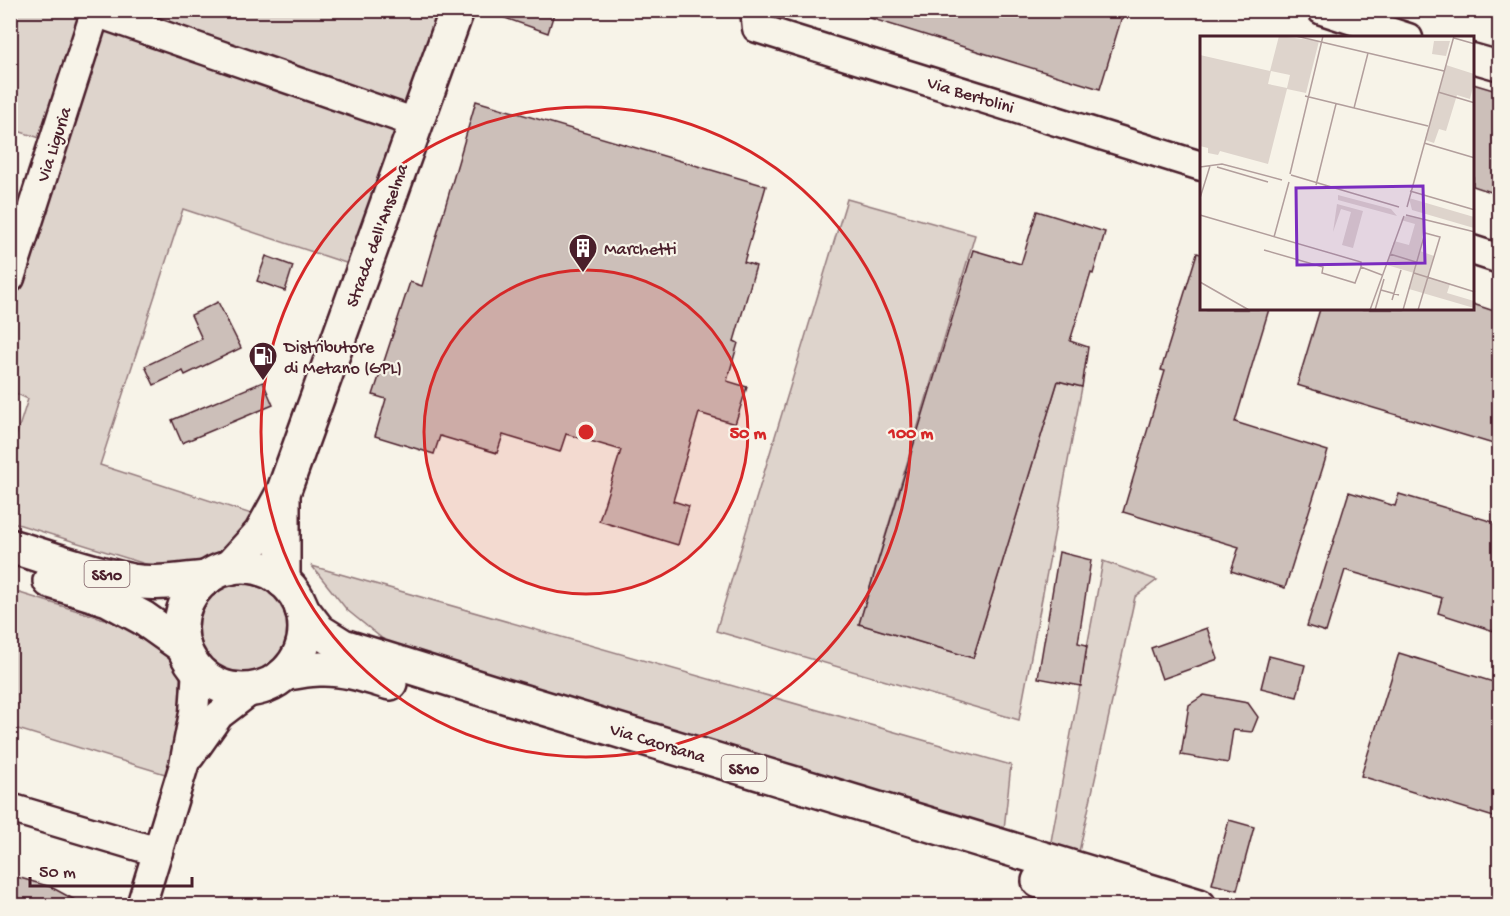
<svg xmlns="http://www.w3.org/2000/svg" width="1510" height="916" font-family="'Gochi Hand',sans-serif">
	<rect width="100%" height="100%" fill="#f7f3e8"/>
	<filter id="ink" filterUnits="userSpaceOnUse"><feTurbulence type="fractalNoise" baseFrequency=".0167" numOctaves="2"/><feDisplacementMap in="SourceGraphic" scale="12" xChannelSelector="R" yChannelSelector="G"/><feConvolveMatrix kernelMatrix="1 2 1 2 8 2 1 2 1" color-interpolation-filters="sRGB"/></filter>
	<g filter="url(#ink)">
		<!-- green -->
		<g fill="#ded4cc" stroke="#947a7c" stroke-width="1.5">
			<path d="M 11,11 L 442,11 L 352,265 L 183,209 L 100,465 L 264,518 L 210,564 L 155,567 L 11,522 L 11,452 L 28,399 L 11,391 L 11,278 L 53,142 L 11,129 Z"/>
			<path d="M 847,199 L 975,235 L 859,624 L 973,658 L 1058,381 L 1082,387 L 1019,720 L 716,631 Z"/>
			<path d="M 1103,561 L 1157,580 L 1135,597 L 1077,861 L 1049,852 Z"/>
			<path d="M 312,566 L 1011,765 L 1004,829 L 389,644 L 347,610 Z"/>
			<circle cx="243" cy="629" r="54"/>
			<path d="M 10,590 L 143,631 L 168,650 L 180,678 L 179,723 L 175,777 L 11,727 Z"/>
		</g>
		<!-- building -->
		<g fill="#ccbfb9" stroke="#4a1f2b" stroke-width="1.5">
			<path d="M 491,10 L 555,10 L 548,33 L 491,13 Z"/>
			<path d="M 860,10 L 1124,10 L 1100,89 L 860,15 Z"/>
			<path d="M 1473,84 L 1500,92 L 1500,195 L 1473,186 Z"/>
			<path d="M 476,101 L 766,186 L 744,262 L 756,266 L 734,341 L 738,343 L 727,381 L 747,387 L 735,424 L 699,413 L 673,501 L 689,506 L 678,545 L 599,521 L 621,450 L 566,434 L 560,452 L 503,435 L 497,453 L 440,436 L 434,454 L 375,436 L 386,399 L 373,395 L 410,282 L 422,286 Z"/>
			<path d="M 1037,211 L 1105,232 L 1093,274 L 1091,273 L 1070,341 L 1088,347 L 1082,387 L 1058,381 L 973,658 L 859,624 L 973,250 L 1021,264 Z"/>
			<path d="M 1197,253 L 1201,254 L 1201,309 L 1269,309 L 1235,422 L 1328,451 L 1285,588 L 1231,571 L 1239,547 L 1123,512 L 1165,371 L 1161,370 Z"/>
			<path d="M 266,256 L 293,266 L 285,291 L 257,281 Z"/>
			<path d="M 218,302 L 241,348 L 185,375 L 183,371 L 154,385 L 145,366 L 202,339 L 191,315 Z"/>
			<path d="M 1473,304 L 1500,313 L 1500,446 L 1297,385 L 1320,309 L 1473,309 Z"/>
			<path d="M 263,382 L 273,405 L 182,443 L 172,420 Z"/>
			<path d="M 1349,492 L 1395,506 L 1399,494 L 1500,524 L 1500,633 L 1438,613 L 1442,598 L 1345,570 L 1326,632 L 1307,626 Z"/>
			<path d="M 1059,552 L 1091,560 L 1078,643 L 1087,645 L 1081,686 L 1038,678 Z"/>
			<path d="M 1207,628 L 1218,659 L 1162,679 L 1151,648 Z"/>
			<path d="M 1399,653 L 1500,684 L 1500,819 L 1361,776 Z"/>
			<path d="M 1269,656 L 1305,665 L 1297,697 L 1261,688 Z"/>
			<path d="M 1204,695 L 1248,703 L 1258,717 L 1252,732 L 1233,730 L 1228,763 L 1181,755 L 1189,705 Z"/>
			<path d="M 1229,820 L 1254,827 L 1237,890 L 1212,884 Z"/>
			<path d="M 10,875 L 51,887 L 86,906 L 10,906 Z"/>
		</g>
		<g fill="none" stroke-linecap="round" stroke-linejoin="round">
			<!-- minor casing -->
			<g stroke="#4a1f2b" stroke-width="33">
				<g id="minor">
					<path d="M 755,10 L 757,28 L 1201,166"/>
					<path d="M 1322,10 L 1408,38"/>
					<path d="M 95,12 L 416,123"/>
					<path d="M 1472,58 L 1500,66"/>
					<path d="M 1472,250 L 1500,259"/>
					<path d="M 10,278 L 96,10"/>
					<path d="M 190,756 L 219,715 L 253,689"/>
					<path d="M 10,808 L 158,852"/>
					<path d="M 141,906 L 184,765 L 194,713 L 197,669"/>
				</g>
			</g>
			<!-- major casing -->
			<g stroke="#4a1f2b" stroke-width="38">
				<g id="major">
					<path d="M 283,498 L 283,581"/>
					<path d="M 10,546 C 50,558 91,573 132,581 C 156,585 183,580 207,578"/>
					<circle cx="243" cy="628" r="62"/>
					<path d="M 229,568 L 261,533 L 283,493 L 457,10"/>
					<path d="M 50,581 L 108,599 L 143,618 L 184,647"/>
					<path d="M 302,609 L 319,631 L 343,646 L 511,698 L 1199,906"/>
					<path d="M 286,673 C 297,672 309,669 320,669 C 344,668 367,676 390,683"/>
					<path d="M 1039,881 L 1121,906"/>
				</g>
			</g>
			<!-- minor -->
			<use href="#minor" stroke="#f7f3e8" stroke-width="28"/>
			<!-- major -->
			<use href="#major" stroke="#f7f3e8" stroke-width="33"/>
		</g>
	</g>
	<!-- distance rings -->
	<circle cx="586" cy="432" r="162" fill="#d62828" fill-opacity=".12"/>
	<g fill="none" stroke="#d62828" stroke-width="3">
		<circle cx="586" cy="432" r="162"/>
		<circle cx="586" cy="432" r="325"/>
	</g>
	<!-- icons -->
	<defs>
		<g id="building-pin" transform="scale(1.5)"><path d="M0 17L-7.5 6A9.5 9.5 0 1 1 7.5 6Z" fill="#4a1f2b" stroke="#f7f3e8"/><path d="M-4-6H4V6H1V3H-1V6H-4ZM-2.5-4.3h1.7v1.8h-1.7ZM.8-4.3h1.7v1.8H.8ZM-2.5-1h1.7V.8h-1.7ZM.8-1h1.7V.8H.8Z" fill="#fff"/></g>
		<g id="fuel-pin" transform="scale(1.5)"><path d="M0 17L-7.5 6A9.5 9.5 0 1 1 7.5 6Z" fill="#4a1f2b" stroke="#f7f3e8"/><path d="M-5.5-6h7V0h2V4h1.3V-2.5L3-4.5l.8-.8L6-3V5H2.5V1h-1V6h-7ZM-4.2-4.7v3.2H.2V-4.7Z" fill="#fff"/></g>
	</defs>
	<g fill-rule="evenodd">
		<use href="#building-pin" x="583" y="248"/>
		<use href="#fuel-pin" x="263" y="356"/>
	</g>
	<g text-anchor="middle" stroke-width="4.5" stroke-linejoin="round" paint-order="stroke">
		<!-- shield labels -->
		<g fill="#f7f3e8" stroke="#7e5f64" stroke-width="1.5">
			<rect x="84.5" y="561" width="45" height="26" rx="4.5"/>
			<rect x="721.5" y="755" width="45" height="26" rx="4.5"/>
		</g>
		<g font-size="16" font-weight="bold" fill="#4a1f2b">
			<text x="107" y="580">SS10</text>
			<text x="744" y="774">SS10</text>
		</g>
		<!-- street labels -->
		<g font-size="18" fill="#4a1f2b" stroke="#f7f3e8">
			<text transform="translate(971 94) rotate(17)" y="6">Via Bertolini</text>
			<text transform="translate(53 144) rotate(-72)" y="6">Via Liguria</text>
			<text transform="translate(376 235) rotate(-70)" y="6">Strada dell'Anselma</text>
			<text transform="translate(658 742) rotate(17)" y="6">Via Caorsana</text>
		</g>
		<!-- poi labels -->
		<g font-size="18" fill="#4a1f2b" stroke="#f7f3e8" text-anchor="start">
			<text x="604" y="254">Marchetti</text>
			<text x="284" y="352">Distributore<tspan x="284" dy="21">di Metano (GPL)</tspan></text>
		</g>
	</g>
	<!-- overview -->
	<g transform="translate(1200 36)">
		<rect width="274" height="274" fill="#f7f3e8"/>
		<path d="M 79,0 L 119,5 L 106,57 L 87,53 L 68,128 L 20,115 L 18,119 L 8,117 L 8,112 L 0,110 L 0,19 L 70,35 ZM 71,35 L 90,39 L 87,52 L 68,48 ZM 234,5 L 250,5 L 246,20 L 232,18 ZM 246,29 L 274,38 L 274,47 L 270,63 L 257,59 L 246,95 L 239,93 L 234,107 L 225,104 ZM 138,159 L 191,173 L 197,180 L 138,164 ZM 209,162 L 274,181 L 274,192 L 212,174 ZM 137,168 L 163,175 L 153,212 L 142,209 L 151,176 L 141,173 L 133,196 ZM 206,180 L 225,184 L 220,215 L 234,220 L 228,241 L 250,248 L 247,257 L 274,265 L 274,272 L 209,253 L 214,237 L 187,229 L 194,205 L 209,209 L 215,188 L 201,184 Z" fill="#ded4cc" fill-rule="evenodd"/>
		<path fill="none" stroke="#b29e9c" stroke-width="1.5" d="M 96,0 L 244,35M 254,2 L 275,8M 238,56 L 275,67M 105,60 L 228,90M 154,72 L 168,17M 224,107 L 275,122M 0,131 L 22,128 L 82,144M 17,131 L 68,146M 90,138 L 123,0M 91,139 L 199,171M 116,149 L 136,68M 210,155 L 275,174M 0,162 L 10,130M 207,171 L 254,0M 0,179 L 161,226 L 161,231M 206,179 L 275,196M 74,201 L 89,146M 64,214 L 123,231 L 122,237 L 155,247 L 161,231 L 182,239M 190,218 L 216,226M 214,237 L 275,256M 0,246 L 49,274M 181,254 L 199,259M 192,264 L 201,234M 170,274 L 204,180M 175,274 L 184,243M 203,274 L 225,197 L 240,201 L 218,274"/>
		<path fill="#7b2cbf" fill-opacity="0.15" stroke="#7b2cbf" stroke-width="3" d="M 223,150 L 225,227 L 97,229 L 96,152 Z"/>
		<rect width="274" height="274" fill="none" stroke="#4a1f2b" stroke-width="3"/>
	</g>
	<circle cx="586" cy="432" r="9" fill="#d62828" stroke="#f7f3e8" stroke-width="3"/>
	<g font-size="18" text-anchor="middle" font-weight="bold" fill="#d62828" stroke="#f7f3e8" stroke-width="4.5" stroke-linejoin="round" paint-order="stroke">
		<text x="748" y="438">50 m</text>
		<text x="911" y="438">100 m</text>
	</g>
	<!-- margin -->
	<rect width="1510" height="916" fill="none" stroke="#f7f3e8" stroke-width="36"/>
	<rect x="18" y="18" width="1474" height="880" fill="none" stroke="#4a1f2b" stroke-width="2" filter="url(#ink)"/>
	<!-- scale -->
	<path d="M30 877v9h162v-9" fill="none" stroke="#4a1f2b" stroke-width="3"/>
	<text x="39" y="877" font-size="18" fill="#4a1f2b" stroke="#f7f3e8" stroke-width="4.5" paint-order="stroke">50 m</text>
</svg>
